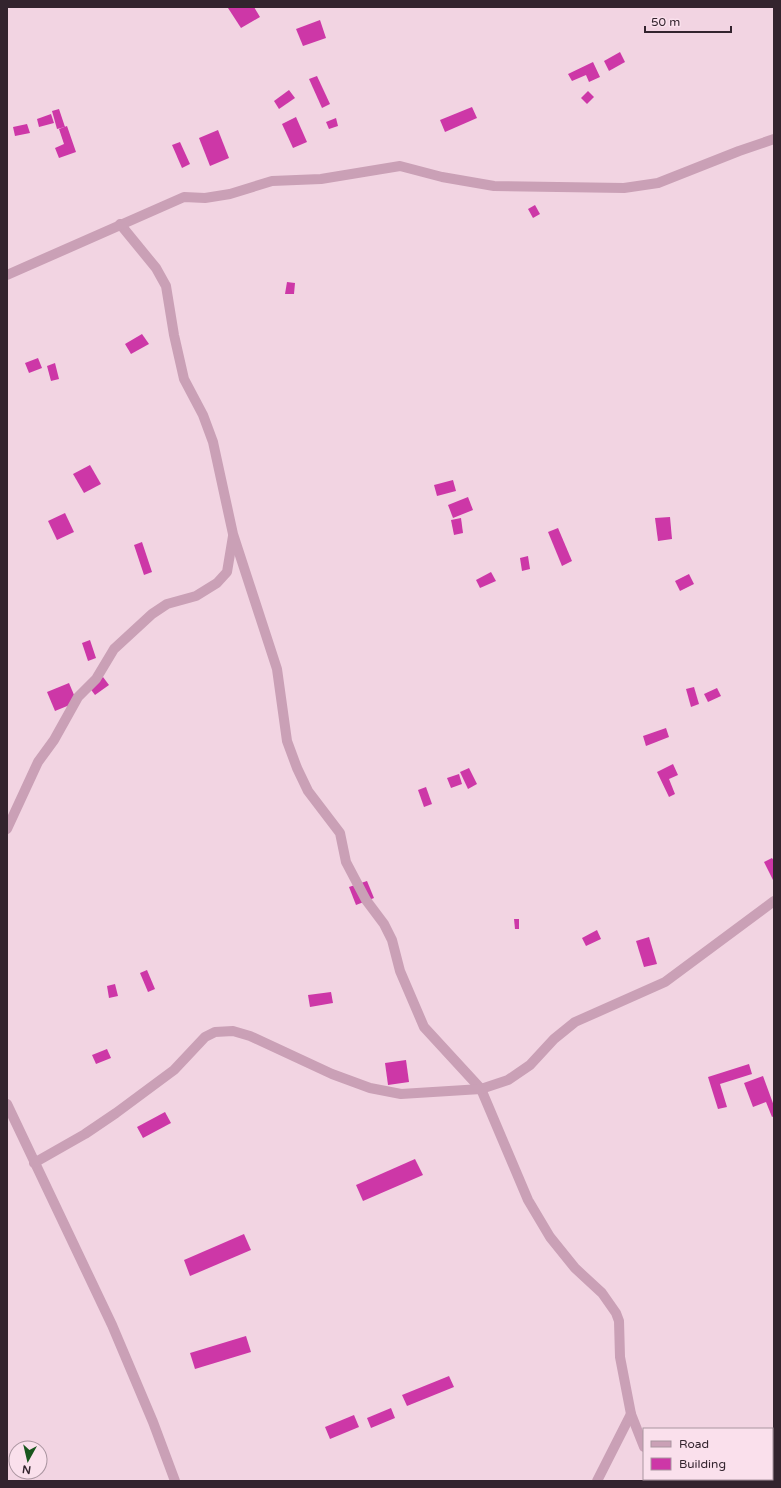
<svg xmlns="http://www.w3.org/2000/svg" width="781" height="1488" font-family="'Varela Round',sans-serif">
	<rect width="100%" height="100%" fill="#f2d4e2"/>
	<!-- building -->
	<g fill="#cd37a7">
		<path d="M 230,7 L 254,7 L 260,17 L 241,28 L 228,8 Z"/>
		<path d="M 320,20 L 326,38 L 303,46 L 296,29 Z"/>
		<path d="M 620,52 L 625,62 L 609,71 L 604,61 Z"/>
		<path d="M 593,62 L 600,77 L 589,82 L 586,75 L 572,81 L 568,74 Z"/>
		<path d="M 317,76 L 330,104 L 322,108 L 309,79 Z"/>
		<path d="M 289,90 L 295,98 L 279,109 L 274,101 Z"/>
		<path d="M 588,91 L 594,97 L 587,104 L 581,98 Z"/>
		<path d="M 472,107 L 477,118 L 445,132 L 440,120 Z"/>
		<path d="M 59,109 L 65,127 L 57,129 L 52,111 Z"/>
		<path d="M 51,114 L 54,123 L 39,127 L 37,119 Z"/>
		<path d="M 296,117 L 307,142 L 293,148 L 282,124 Z"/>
		<path d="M 336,118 L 338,126 L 329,129 L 326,122 Z"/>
		<path d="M 27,124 L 30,133 L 15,136 L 13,127 Z"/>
		<path d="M 67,126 L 76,152 L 59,158 L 55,148 L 64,144 L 59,129 Z"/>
		<path d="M 218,130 L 229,158 L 210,166 L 199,138 Z"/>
		<path d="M 180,142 L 190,164 L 182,168 L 172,145 Z"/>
		<path d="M 535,205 L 540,214 L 533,218 L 528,209 Z"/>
		<path d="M 287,282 L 295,283 L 294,294 L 285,294 Z"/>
		<path d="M 142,334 L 149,344 L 131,354 L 125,344 Z"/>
		<path d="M 38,358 L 42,368 L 29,373 L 25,363 Z"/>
		<path d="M 55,363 L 59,379 L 51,381 L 47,366 Z"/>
		<path d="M 90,465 L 101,484 L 84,493 L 73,474 Z"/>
		<path d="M 453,480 L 456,491 L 437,496 L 434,485 Z"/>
		<path d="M 468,497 L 473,510 L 453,518 L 448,505 Z"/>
		<path d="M 65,513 L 74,532 L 57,540 L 48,521 Z"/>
		<path d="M 670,517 L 672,539 L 658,541 L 655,518 Z"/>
		<path d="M 461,518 L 463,533 L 454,535 L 451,520 Z"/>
		<path d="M 558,528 L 572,561 L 562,566 L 548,532 Z"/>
		<path d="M 142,542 L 152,572 L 144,575 L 134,545 Z"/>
		<path d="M 528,556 L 530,569 L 522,571 L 520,558 Z"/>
		<path d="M 491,572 L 496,581 L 480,588 L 476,580 Z"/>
		<path d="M 689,574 L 694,584 L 680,591 L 675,581 Z"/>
		<path d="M 90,640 L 96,658 L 88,661 L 82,643 Z"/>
		<path d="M 103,677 L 109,685 L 95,695 L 89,687 Z"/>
		<path d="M 69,683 L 77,702 L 55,711 L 47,692 Z"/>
		<path d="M 694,687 L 699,704 L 691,707 L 686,689 Z"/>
		<path d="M 717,688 L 721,696 L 708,702 L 704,694 Z"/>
		<path d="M 666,728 L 669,737 L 646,746 L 643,736 Z"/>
		<path d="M 673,764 L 678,775 L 669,779 L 675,794 L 669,797 L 657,772 Z"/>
		<path d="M 469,768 L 477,784 L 468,789 L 460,772 Z"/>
		<path d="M 459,774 L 462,784 L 451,788 L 447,778 Z"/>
		<path d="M 426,787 L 432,804 L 424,807 L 418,790 Z"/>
		<path d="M 772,858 L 774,861 L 774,882 L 764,862 Z"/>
		<path d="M 367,881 L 374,898 L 356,905 L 349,887 Z"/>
		<path d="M 514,919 L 519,919 L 519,929 L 515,929 Z"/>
		<path d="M 597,930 L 601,939 L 586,946 L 582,938 Z"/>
		<path d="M 649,937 L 657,964 L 644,967 L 636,941 Z"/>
		<path d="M 147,970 L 155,989 L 148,992 L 140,973 Z"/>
		<path d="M 115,984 L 118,996 L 109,998 L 107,986 Z"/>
		<path d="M 331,992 L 333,1003 L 310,1007 L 308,995 Z"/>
		<path d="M 107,1049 L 111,1058 L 96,1064 L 92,1055 Z"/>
		<path d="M 406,1060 L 409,1082 L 388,1085 L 385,1063 Z"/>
		<path d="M 749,1064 L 752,1074 L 720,1084 L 727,1107 L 718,1109 L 708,1077 Z"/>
		<path d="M 763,1076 L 774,1106 L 774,1116 L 772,1117 L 766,1102 L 753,1107 L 744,1083 Z"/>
		<path d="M 165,1112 L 171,1123 L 143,1138 L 137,1127 Z"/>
		<path d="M 415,1159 L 423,1175 L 363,1201 L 356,1185 Z"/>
		<path d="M 244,1234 L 251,1250 L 190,1276 L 184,1260 Z"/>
		<path d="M 246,1336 L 251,1352 L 195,1369 L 190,1353 Z"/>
		<path d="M 449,1376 L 454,1387 L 407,1406 L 402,1395 Z"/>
		<path d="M 391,1408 L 395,1418 L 371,1428 L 367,1418 Z"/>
		<path d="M 354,1415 L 359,1427 L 330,1439 L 325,1427 Z"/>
	</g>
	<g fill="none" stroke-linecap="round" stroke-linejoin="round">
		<!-- street -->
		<g stroke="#caa0b6" stroke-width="10">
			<path d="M 120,224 L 156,268 L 166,286 L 174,335 L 184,379 L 203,415 L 213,442 L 233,534 L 277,669 L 287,741 L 297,768 L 308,791 L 340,833 L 346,862 L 366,900 L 384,924 L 392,940 L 400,971 L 424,1027 L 481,1089 L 528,1200 L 550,1237 L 575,1268 L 602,1293 L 616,1313 L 619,1321 L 620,1357 L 631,1414 L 644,1447"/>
			<path d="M 7,275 L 184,197 L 205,198 L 230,194 L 272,181 L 321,179 L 400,166 L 442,177 L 494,186 L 624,188 L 658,183 L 739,151 L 774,139"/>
			<path d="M 7,829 L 38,762 L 54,740 L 78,697 L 96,679 L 114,649 L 152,614 L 167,604 L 196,596 L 217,583 L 227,572 L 233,536"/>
			<path d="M 7,1104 L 112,1325 L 153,1422 L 175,1481"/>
			<path d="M 34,1163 L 85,1134 L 116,1113 L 174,1070 L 205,1037 L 215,1032 L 233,1031 L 250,1036 L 332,1074 L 370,1088 L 401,1094 L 481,1089 L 508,1080 L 530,1065 L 554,1039 L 575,1022 L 665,982 L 774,901"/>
			<path d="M 661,1479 L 662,1481"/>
			<path d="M 597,1481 L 631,1414"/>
		</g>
	</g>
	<!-- border -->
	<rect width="781" height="1488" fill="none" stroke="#33242e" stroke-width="16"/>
	<!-- legend -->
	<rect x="643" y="1428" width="130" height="52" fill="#fae0ec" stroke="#aa95a0"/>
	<rect x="651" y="1441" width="20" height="6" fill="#caa0b6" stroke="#aa95a0"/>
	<text x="679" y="1448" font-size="12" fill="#33242e">Road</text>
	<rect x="651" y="1458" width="20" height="12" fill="#cd37a7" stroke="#aa95a0"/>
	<text x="679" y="1468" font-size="12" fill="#33242e">Building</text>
	<!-- north arrow -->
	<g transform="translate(28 1460) rotate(188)"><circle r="19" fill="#fae0ec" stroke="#aa95a0"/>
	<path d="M0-3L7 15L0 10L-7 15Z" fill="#18561d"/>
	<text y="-6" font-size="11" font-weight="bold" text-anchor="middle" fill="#33242e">N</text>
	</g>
	<!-- scale -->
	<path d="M645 26v6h86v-6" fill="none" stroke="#33242e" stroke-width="2"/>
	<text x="651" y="26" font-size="12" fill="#33242e" stroke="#fae0ec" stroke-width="3" paint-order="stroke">50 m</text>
</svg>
